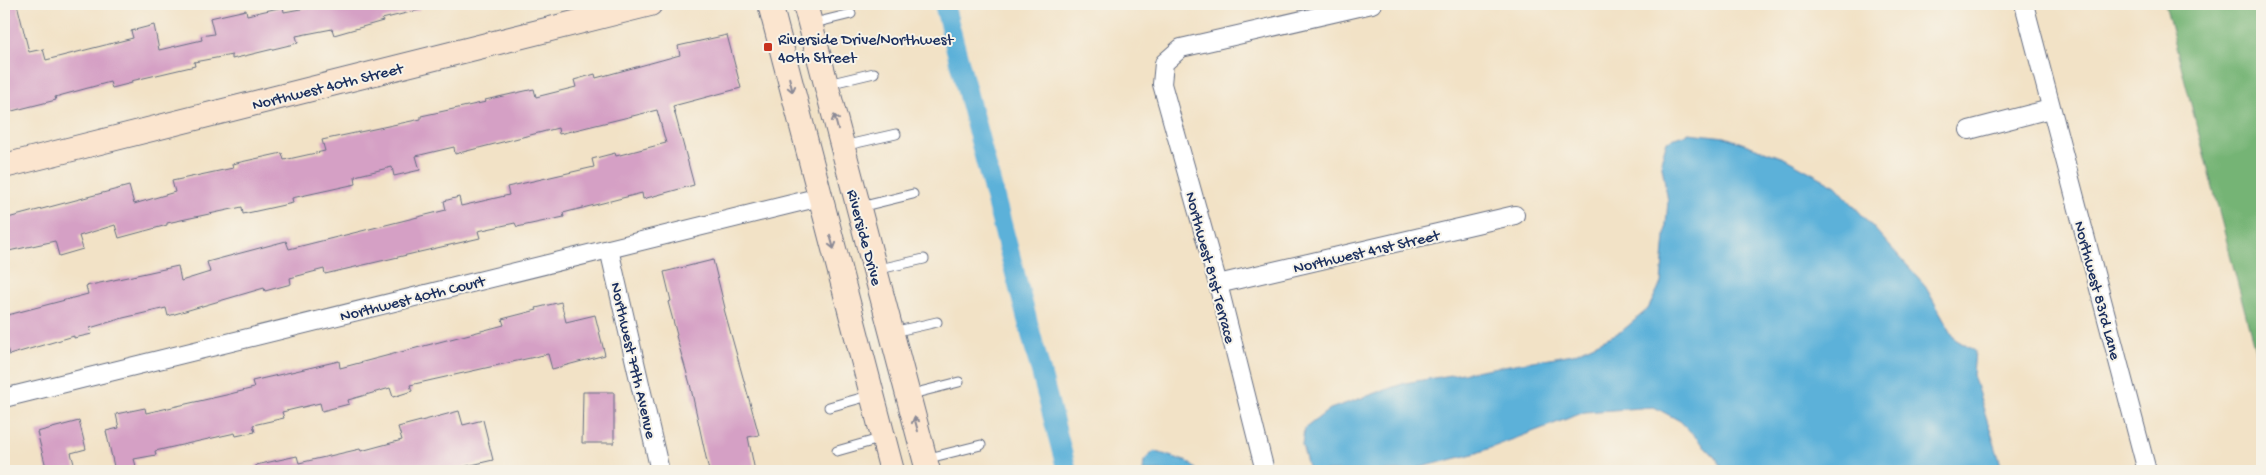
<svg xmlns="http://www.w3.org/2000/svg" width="2266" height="475" font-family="'Gochi Hand',sans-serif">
	<rect width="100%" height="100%" fill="#f7f3e8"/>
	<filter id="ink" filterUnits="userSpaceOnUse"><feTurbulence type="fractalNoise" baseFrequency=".02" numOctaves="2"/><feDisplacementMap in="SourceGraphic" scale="10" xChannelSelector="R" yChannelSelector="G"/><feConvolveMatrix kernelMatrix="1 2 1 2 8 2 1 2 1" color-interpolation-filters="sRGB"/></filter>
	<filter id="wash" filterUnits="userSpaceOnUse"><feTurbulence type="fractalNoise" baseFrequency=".0096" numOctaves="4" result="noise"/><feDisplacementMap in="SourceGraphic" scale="20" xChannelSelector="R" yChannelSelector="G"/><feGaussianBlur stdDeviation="1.12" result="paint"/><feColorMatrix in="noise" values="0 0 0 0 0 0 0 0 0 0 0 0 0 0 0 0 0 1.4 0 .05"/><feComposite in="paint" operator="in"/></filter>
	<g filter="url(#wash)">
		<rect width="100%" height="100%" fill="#f2e2c6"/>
		<!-- forest -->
		<path fill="#74b475" stroke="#48726a" d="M 2165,4 L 2262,4 L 2262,377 Z"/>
		<!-- water -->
		<g fill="#5cb1d9" stroke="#3c709c">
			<path d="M 1689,133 L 1725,137 L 1784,158 L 1836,186 L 1924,284 L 1955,339 L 1975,351 L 1973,375 L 2003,471 L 1725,471 L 1716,458 L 1680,421 L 1654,407 L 1585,412 L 1477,453 L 1406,471 L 1309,471 L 1302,445 L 1304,429 L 1330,409 L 1405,383 L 1573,354 L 1622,331 L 1648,309 L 1661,283 L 1668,201 L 1661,161 L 1667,141 Z"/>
			<path d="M 1154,451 L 1188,462 L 1198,471 L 1143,471 L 1144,461 Z"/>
		</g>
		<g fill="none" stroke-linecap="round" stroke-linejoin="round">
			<!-- canal -->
			<path stroke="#5cb1d9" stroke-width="20" d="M 944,4 L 1067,471"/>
		</g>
		<g id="blocks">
			<!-- building -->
			<g fill="#d5a0c5">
				<path d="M 4,4 L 17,4 L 29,52 L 43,49 L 46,60 L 133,38 L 131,31 L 154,25 L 159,50 L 202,40 L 201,36 L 214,34 L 210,18 L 246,10 L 247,15 L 283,7 L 284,12 L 328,4 L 419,4 L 419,10 L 382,19 L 383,21 L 334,35 L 332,29 L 296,36 L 298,43 L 232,59 L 232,55 L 194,62 L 195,66 L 131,81 L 132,83 L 112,88 L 110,82 L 55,97 L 56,100 L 4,113 Z"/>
				<path d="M 727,35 L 741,88 L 673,106 L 694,185 L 643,199 L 642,193 L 563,213 L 564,217 L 517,227 L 515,223 L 478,231 L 480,238 L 325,274 L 324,269 L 290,278 L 291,284 L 265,291 L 264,288 L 168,316 L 166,308 L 123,318 L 90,328 L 92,334 L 74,338 L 74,336 L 9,355 L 4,335 L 4,316 L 88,294 L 86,286 L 178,266 L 181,281 L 210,272 L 207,262 L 286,241 L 289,249 L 446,210 L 444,201 L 459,197 L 461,206 L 509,195 L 507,187 L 594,167 L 592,159 L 615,153 L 616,156 L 666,143 L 657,110 L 559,134 L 558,128 L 455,154 L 454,147 L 416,156 L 420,170 L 394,176 L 392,167 L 355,176 L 356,184 L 292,198 L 293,203 L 243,214 L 242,207 L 167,223 L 167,225 L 119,238 L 115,225 L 79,236 L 83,249 L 59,256 L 55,241 L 4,252 L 4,219 L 129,186 L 134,204 L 175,192 L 172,181 L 233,168 L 232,164 L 282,153 L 284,160 L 325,151 L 322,140 L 421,119 L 421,116 L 486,102 L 485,100 L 534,89 L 536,97 L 576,87 L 574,80 L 595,74 L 596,78 L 680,55 L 678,46 Z"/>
				<path d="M 713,260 L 725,308 L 724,309 L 759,435 L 748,437 L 755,471 L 709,471 L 690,384 L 676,336 L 677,335 L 668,302 L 671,301 L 664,272 Z"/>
				<path d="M 561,302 L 566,322 L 595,315 L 605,355 L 552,369 L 548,354 L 410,385 L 412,391 L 393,397 L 390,388 L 348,400 L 349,404 L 322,411 L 320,403 L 282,412 L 284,418 L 253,425 L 255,432 L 236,436 L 235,433 L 155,451 L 156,455 L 134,459 L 136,466 L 115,471 L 106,431 L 119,428 L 116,414 L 145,408 L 146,413 L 226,395 L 254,388 L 252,381 L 339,361 L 340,368 L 504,325 L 502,319 L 537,310 L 536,308 Z"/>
				<path d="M 583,392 L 614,392 L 614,443 L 582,443 Z"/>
				<path d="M 459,411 L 463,425 L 483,420 L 493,460 L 446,471 L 257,471 L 256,465 L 297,456 L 299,463 L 360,449 L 361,451 L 402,440 L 398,427 Z"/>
				<path d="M 79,421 L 86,449 L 71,453 L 76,471 L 47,471 L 37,432 Z"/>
			</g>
		</g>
	</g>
	<g filter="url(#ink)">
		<use href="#blocks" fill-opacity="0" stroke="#666e82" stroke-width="1"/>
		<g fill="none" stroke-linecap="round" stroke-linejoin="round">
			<!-- lane casing -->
			<g stroke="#666e82" stroke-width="11">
				<g id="lane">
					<path d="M 810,24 L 851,14"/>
					<path d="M 828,84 L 874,73"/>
					<path d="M 843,146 L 896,134"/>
					<path d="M 860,207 L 913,194"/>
					<path d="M 875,270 L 924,259"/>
					<path d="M 893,332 L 937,322"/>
					<path d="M 908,395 L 959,382"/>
					<path d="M 829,407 L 872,395"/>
					<path d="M 837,451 L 883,438"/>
					<path d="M 925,459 L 981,445"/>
				</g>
			</g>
			<!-- street casing -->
			<g stroke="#666e82" stroke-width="20">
				<g id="street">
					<path d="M 2024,4 L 2147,471"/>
					<path d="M 1969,130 L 2050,109"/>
					<path d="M 609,249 L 660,471"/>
					<path d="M 1218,284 L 1515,215"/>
					<path d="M 4,398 L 820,197"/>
					<path d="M 1265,471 L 1218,284 L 1162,84 L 1164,63 L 1181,48 L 1372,4"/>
				</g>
			</g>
			<!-- secondary casing -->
			<g stroke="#666e82" stroke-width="26">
				<g id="secondary">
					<path d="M 770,4 L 892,471"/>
					<path d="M 805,4 L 928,471"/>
					<path d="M 4,166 L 650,4"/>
				</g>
			</g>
			<!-- lane -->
			<use href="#lane" stroke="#fff" stroke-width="9"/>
			<!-- street -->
			<use href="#street" stroke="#fff" stroke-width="18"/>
			<!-- secondary -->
			<use href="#secondary" stroke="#fbe5cf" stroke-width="24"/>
		</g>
		<!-- one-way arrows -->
		<defs><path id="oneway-shaft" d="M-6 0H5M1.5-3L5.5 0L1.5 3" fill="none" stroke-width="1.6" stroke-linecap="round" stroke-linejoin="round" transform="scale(1.25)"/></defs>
		<g stroke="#8b8a96">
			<use href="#oneway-shaft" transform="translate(791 85) rotate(76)"/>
			<use href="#oneway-shaft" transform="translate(836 122) rotate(-105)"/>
			<use href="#oneway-shaft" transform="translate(832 242) rotate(75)"/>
			<use href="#oneway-shaft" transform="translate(916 424) rotate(-105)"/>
		</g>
	</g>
	<!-- markers -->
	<rect fill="#c8321e" stroke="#f7f3e8" stroke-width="2" x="763" y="42" width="10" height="10" rx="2.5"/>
	<g text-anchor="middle" stroke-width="4" stroke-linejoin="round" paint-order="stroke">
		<!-- poi labels -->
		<g font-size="16" fill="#1b2f5e" stroke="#f7f3e8" text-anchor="start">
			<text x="778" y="44">Riverside Drive/Northwest<tspan x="778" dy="18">40th Street</tspan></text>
		</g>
		<!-- street labels -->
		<g font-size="16" fill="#1b2f5e" stroke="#f7f3e8">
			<text transform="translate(327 85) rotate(-14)" y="6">Northwest 40th Street</text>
			<text transform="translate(866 237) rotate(75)" y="6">Riverside Drive</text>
			<text transform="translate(1366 250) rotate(-13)" y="6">Northwest 41st Street</text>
			<text transform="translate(1212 267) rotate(75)" y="6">Northwest 81st Terrace</text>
			<text transform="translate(2099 290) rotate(75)" y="6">Northwest 83rd Lane</text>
			<text transform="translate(412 297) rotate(-14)" y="6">Northwest 40th Court</text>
			<text transform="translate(635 360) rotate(77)" y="6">Northwest 79th Avenue</text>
		</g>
	</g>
	<!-- margin -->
	<rect width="2266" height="475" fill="none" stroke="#f7f3e8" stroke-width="20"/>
</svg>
